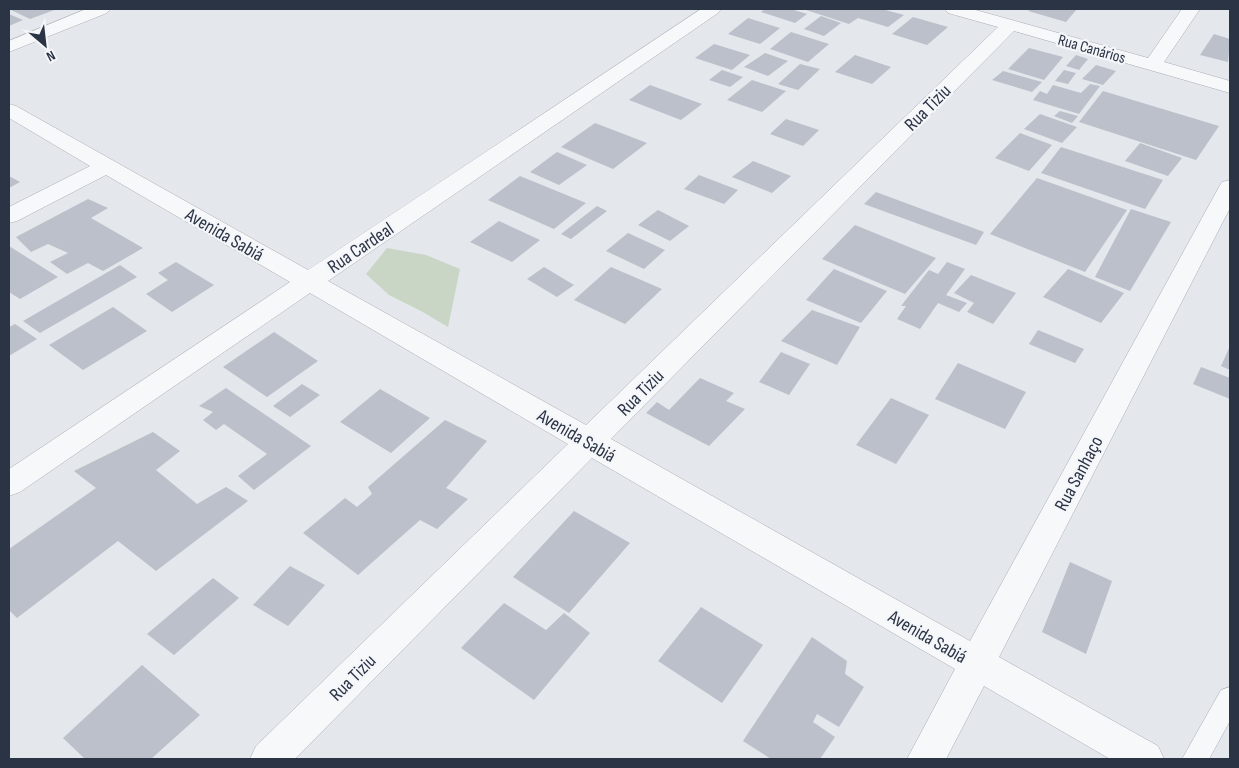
<svg xmlns="http://www.w3.org/2000/svg" width="1239" height="768" font-family="'Sofia Sans Condensed',sans-serif">
	<rect width="100%" height="100%" fill="#e4e7ec"/>
	<!-- green -->
	<path fill="#c9d6c5" d="M 387,248 L 426,255 L 460,269 L 448,327 L 421,311 L 389,295 L 366,274 Z"/>
	<!-- building -->
	<g fill="#bbc0ca">
		<path d="M 9,9 L 57,9 L 30,19 Z"/>
		<path d="M 765,9 L 791,9 L 807,14 L 795,23 L 761,12 Z"/>
		<path d="M 803,9 L 882,9 L 904,15 L 888,27 L 858,18 L 849,24 Z"/>
		<path d="M 1031,9 L 1077,9 L 1066,22 L 1028,11 Z"/>
		<path d="M 9,14 L 23,20 L 9,26 Z"/>
		<path d="M 821,16 L 841,23 L 824,36 L 804,29 Z"/>
		<path d="M 913,17 L 948,27 L 927,45 L 892,34 Z"/>
		<path d="M 748,18 L 780,28 L 760,44 L 728,34 Z"/>
		<path d="M 791,32 L 829,44 L 808,62 L 770,49 Z"/>
		<path d="M 1214,34 L 1230,39 L 1228,62 L 1200,55 Z"/>
		<path d="M 714,44 L 750,55 L 732,70 L 695,58 Z"/>
		<path d="M 1029,48 L 1063,57 L 1044,80 L 1008,69 Z"/>
		<path d="M 765,53 L 788,61 L 768,76 L 744,67 Z"/>
		<path d="M 855,55 L 891,67 L 872,84 L 835,72 Z"/>
		<path d="M 1076,55 L 1088,59 L 1079,70 L 1066,66 Z"/>
		<path d="M 800,64 L 820,69 L 798,90 L 778,84 Z"/>
		<path d="M 1096,65 L 1116,71 L 1103,85 L 1082,79 Z"/>
		<path d="M 722,70 L 743,77 L 730,87 L 709,80 Z"/>
		<path d="M 1064,70 L 1076,73 L 1068,84 L 1055,81 Z"/>
		<path d="M 1003,71 L 1042,82 L 1032,92 L 992,80 Z"/>
		<path d="M 752,80 L 786,91 L 762,112 L 727,100 Z"/>
		<path d="M 1090,84 L 1100,86 L 1079,114 L 1033,100 L 1040,91 L 1047,94 L 1053,85 L 1081,93 Z"/>
		<path d="M 650,85 L 702,104 L 681,120 L 629,100 Z"/>
		<path d="M 1103,91 L 1219,126 L 1196,160 L 1079,122 Z"/>
		<path d="M 1060,111 L 1078,116 L 1072,123 L 1054,116 Z"/>
		<path d="M 1040,114 L 1077,127 L 1062,143 L 1024,129 Z"/>
		<path d="M 786,119 L 819,130 L 803,146 L 770,134 Z"/>
		<path d="M 595,123 L 647,143 L 613,169 L 561,147 Z"/>
		<path d="M 1020,133 L 1052,145 L 1029,171 L 995,158 Z"/>
		<path d="M 1140,143 L 1182,158 L 1168,176 L 1125,161 Z"/>
		<path d="M 1061,147 L 1163,180 L 1145,209 L 1041,173 Z"/>
		<path d="M 557,152 L 587,165 L 559,185 L 530,172 Z"/>
		<path d="M 753,161 L 791,176 L 772,193 L 732,177 Z"/>
		<path d="M 699,175 L 738,190 L 724,204 L 684,189 Z"/>
		<path d="M 9,176 L 20,182 L 9,188 Z"/>
		<path d="M 520,176 L 586,203 L 554,229 L 488,200 Z"/>
		<path d="M 1037,178 L 1127,210 L 1085,272 L 990,234 Z"/>
		<path d="M 876,192 L 984,232 L 976,245 L 864,204 Z"/>
		<path d="M 88,199 L 108,208 L 91,218 L 143,248 L 103,271 L 88,263 L 67,274 L 50,262 L 68,253 L 48,244 L 31,252 L 16,237 Z"/>
		<path d="M 597,206 L 607,211 L 571,239 L 561,234 Z"/>
		<path d="M 1131,209 L 1171,222 L 1130,291 L 1095,277 Z"/>
		<path d="M 658,210 L 689,226 L 670,241 L 638,225 Z"/>
		<path d="M 499,221 L 540,240 L 512,262 L 470,242 Z"/>
		<path d="M 855,225 L 936,258 L 905,294 L 822,259 Z"/>
		<path d="M 628,233 L 665,250 L 644,269 L 606,251 Z"/>
		<path d="M 9,246 L 58,277 L 20,299 L 9,292 Z"/>
		<path d="M 176,262 L 214,285 L 172,312 L 146,294 L 168,280 L 158,273 Z"/>
		<path d="M 947,262 L 965,269 L 946,295 L 967,303 L 959,312 L 938,303 L 920,329 L 897,319 L 906,306 L 901,306 L 929,270 L 938,274 Z"/>
		<path d="M 120,265 L 137,277 L 40,333 L 23,321 Z"/>
		<path d="M 544,267 L 574,285 L 557,297 L 527,279 Z"/>
		<path d="M 611,267 L 662,289 L 625,324 L 574,300 Z"/>
		<path d="M 834,269 L 887,291 L 861,323 L 806,300 Z"/>
		<path d="M 1068,269 L 1124,293 L 1101,323 L 1043,297 Z"/>
		<path d="M 971,275 L 1016,293 L 993,324 L 967,312 L 974,303 L 954,293 Z"/>
		<path d="M 113,307 L 147,331 L 83,370 L 49,345 Z"/>
		<path d="M 812,310 L 860,327 L 837,365 L 781,341 Z"/>
		<path d="M 15,324 L 37,339 L 9,356 L 9,327 Z"/>
		<path d="M 1038,330 L 1084,349 L 1075,363 L 1029,344 Z"/>
		<path d="M 274,332 L 318,361 L 267,397 L 223,367 Z"/>
		<path d="M 1230,346 L 1230,370 L 1221,366 Z"/>
		<path d="M 781,352 L 810,364 L 789,395 L 759,382 Z"/>
		<path d="M 958,363 L 1026,392 L 1005,429 L 935,399 Z"/>
		<path d="M 1201,367 L 1230,378 L 1230,399 L 1193,384 Z"/>
		<path d="M 700,378 L 734,393 L 726,401 L 745,409 L 709,446 L 646,413 L 657,402 L 669,410 Z"/>
		<path d="M 302,384 L 320,395 L 290,417 L 273,406 Z"/>
		<path d="M 226,388 L 311,446 L 254,490 L 238,476 L 267,454 L 224,424 L 216,430 L 203,420 L 213,412 L 199,406 Z"/>
		<path d="M 380,389 L 430,418 L 391,453 L 340,422 Z"/>
		<path d="M 891,398 L 929,415 L 896,464 L 856,445 Z"/>
		<path d="M 445,420 L 487,441 L 446,488 L 468,499 L 437,529 L 420,520 L 358,575 L 303,533 L 345,498 L 357,507 L 372,494 L 368,487 Z"/>
		<path d="M 153,432 L 180,451 L 156,470 L 197,504 L 226,487 L 248,501 L 156,571 L 118,541 L 17,618 L 9,610 L 9,549 L 96,488 L 74,471 Z"/>
		<path d="M 574,511 L 630,543 L 569,613 L 513,577 Z"/>
		<path d="M 1070,562 L 1112,581 L 1086,654 L 1042,632 Z"/>
		<path d="M 290,566 L 325,585 L 288,626 L 253,605 Z"/>
		<path d="M 213,578 L 239,598 L 174,655 L 147,634 Z"/>
		<path d="M 504,603 L 546,630 L 564,613 L 590,633 L 534,700 L 461,648 Z"/>
		<path d="M 701,607 L 763,645 L 722,703 L 658,661 Z"/>
		<path d="M 812,637 L 847,661 L 845,674 L 864,687 L 839,727 L 817,714 L 813,722 L 835,737 L 820,759 L 771,759 L 743,741 Z"/>
		<path d="M 142,665 L 200,715 L 151,759 L 85,759 L 63,738 Z"/>
	</g>
	<g fill="none" stroke-linecap="round" stroke-linejoin="round">
		<!-- service casing -->
		<g stroke="#a9aeb7" stroke-width="1">
			<path id="service" d="M 1230,687 L 1230,721 L 1209,759 L 1182,759 L 1221,690 Z"/>
		</g>
		<!-- minor casing -->
		<g stroke="#a9aeb7" stroke-width="1">
			<g id="minor">
				<path d="M 86,9 L 110,9 L 107,13 L 9,52 L 9,41 Z"/>
				<path d="M 701,9 L 721,9 L 718,13 L 328,281 L 586,425 L 998,27 L 948,13 L 945,9 L 972,9 L 1148,58 L 1182,9 L 1200,9 L 1164,62 L 1230,81 L 1230,93 L 1014,31 L 611,439 L 970,641 L 1219,187 L 1222,182 L 1230,180 L 1230,208 L 999,657 L 1158,746 L 1164,759 L 1110,759 L 984,686 L 946,759 L 907,759 L 955,669 L 592,458 L 295,759 L 250,759 L 256,746 L 568,444 L 310,293 L 20,492 L 9,496 L 9,469 L 290,282 L 106,175 L 17,221 L 9,223 L 9,207 L 90,166 L 9,118 L 9,104 L 16,106 L 308,270 Z"/>
			</g>
		</g>
		<!-- service -->
		<use href="#service" fill="#f7f8fa" fill-rule="evenodd"/>
		<!-- minor -->
		<use href="#minor" fill="#f7f8fa" fill-rule="evenodd"/>
	</g>
	<g text-anchor="middle" stroke-width="4.5" stroke-linejoin="round" paint-order="stroke">
		<!-- far-street labels -->
		<g font-size="16" fill="#2b3445" stroke="#f4f6f9">
			<text transform="translate(1092 48) rotate(16)" y="6">Rua Canários</text>
		</g>
		<!-- street labels -->
		<g font-size="19" fill="#2b3445" stroke="#f4f6f9">
			<text transform="translate(927 107) rotate(-45)" y="7">Rua Tiziu</text>
			<text transform="translate(225 234) rotate(30)" y="7">Avenida Sabiá</text>
			<text transform="translate(360 247) rotate(-34)" y="7">Rua Cardeal</text>
			<text transform="translate(640 392) rotate(-45)" y="7">Rua Tiziu</text>
			<text transform="translate(577 435) rotate(30)" y="7">Avenida Sabiá</text>
			<text transform="translate(1078 473) rotate(-62)" y="7">Rua Sanhaço</text>
			<text transform="translate(928 636) rotate(30)" y="7">Avenida Sabiá</text>
			<text transform="translate(352 677) rotate(-45)" y="7">Rua Tiziu</text>
		</g>
	</g>
	<!-- border -->
	<rect width="1239" height="768" fill="none" stroke="#2b3445" stroke-width="20"/>
	<!-- north arrow -->
	<g transform="translate(45 45) rotate(152)" stroke="#f4f6f9" stroke-width="4" paint-order="stroke">
	<path d="M0-4L9 19L0 12L-9 19Z" fill="#2b3445"/>
	<text y="-8" font-size="14" font-weight="bold" text-anchor="middle" fill="#2b3445">N</text>
	</g>
</svg>
